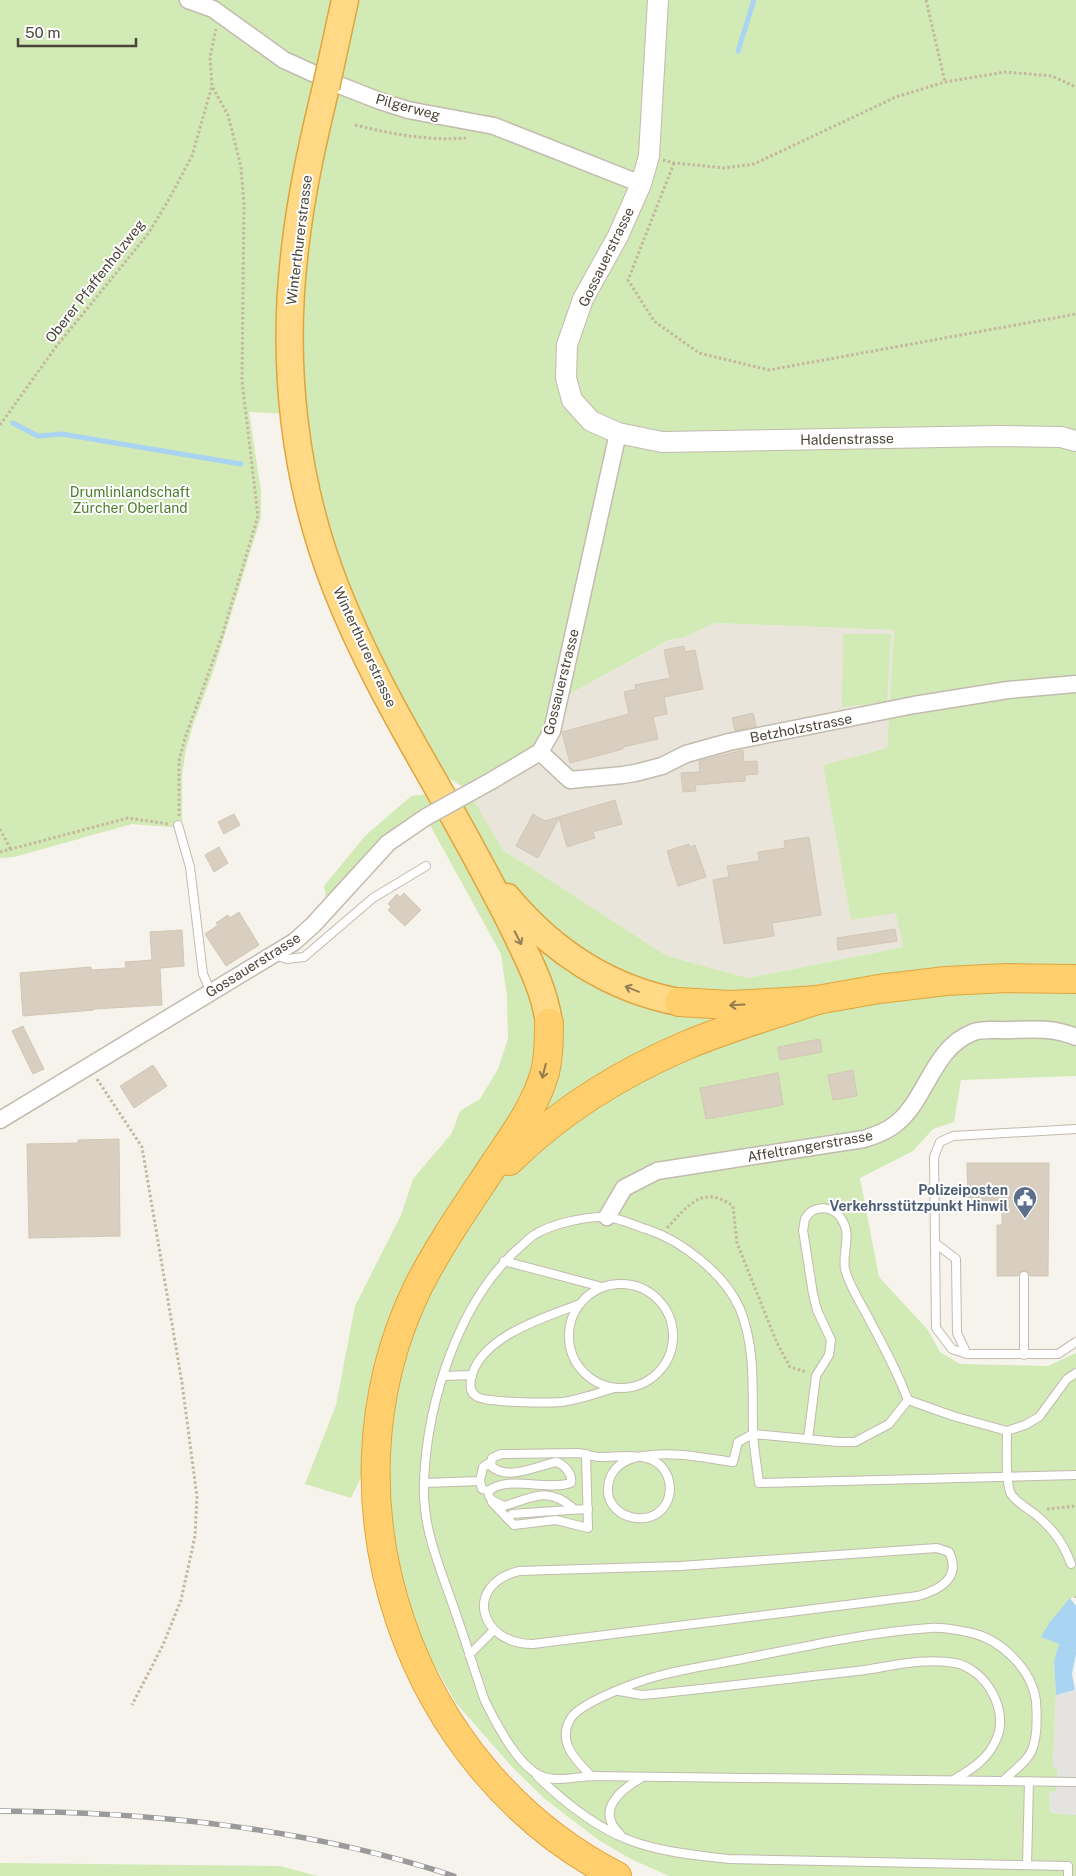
<svg xmlns="http://www.w3.org/2000/svg" width="1076" height="1876" font-family="'Public Sans',sans-serif">
	<rect width="100%" height="100%" fill="#f6f3ec"/>
	<!-- residential -->
	<path fill="#eae5da" d="M 715,623 L 894,630 L 887,748 L 823,765 L 851,919 L 897,913 L 903,947 L 748,978 L 667,956 L 503,850 L 466,789 L 560,699 L 670,640 L 682,638 Z"/>
	<!-- green -->
	<g fill="#d2eab5" fill-rule="evenodd">
		<path d="M 0,0 L 1076,0 L 1076,1076 L 961,1080 L 954,1122 L 933,1129 L 913,1151 L 860,1178 L 879,1277 L 928,1330 L 940,1352 L 960,1364 L 1048,1366 L 1076,1353 L 1076,1597 L 1070,1598 L 1042,1637 L 1059,1644 L 1054,1662 L 1056,1695 L 1053,1766 L 1058,1767 L 1056,1791 L 1049,1792 L 1051,1813 L 1076,1815 L 1076,1876 L 669,1876 L 631,1859 L 600,1841 L 545,1799 L 514,1769 L 456,1703 L 421,1641 L 398,1564 L 388,1500 L 390,1418 L 351,1498 L 305,1484 L 336,1405 L 355,1306 L 401,1215 L 413,1179 L 452,1133 L 460,1111 L 480,1099 L 498,1069 L 508,1039 L 507,996 L 501,954 L 426,818 L 328,909 L 324,886 L 365,836 L 411,796 L 466,789 L 444,775 L 372,668 L 293,414 L 249,412 L 261,491 L 261,517 L 214,669 L 193,725 L 186,750 L 182,775 L 182,828 L 132,824 L 14,857 L 0,858 ZM 715,623 L 894,630 L 887,748 L 823,765 L 851,920 L 896,913 L 903,947 L 748,978 L 667,956 L 503,850 L 467,789 L 540,752 L 560,699 L 669,640 L 682,638 Z"/>
		<path d="M 843,634 L 891,634 L 887,702 L 842,707 Z"/>
		<path d="M 0,1863 L 280,1866 L 317,1876 L 0,1876 Z"/>
	</g>
	<!-- parking -->
	<path fill="#e5e3e0" d="M 1076,1690 L 1076,1815 L 1051,1813 L 1049,1792 L 1056,1791 L 1058,1768 L 1053,1767 L 1056,1695 Z"/>
	<!-- water -->
	<path fill="#a9d4f2" d="M 1070,1598 L 1076,1606 L 1076,1654 L 1072,1674 L 1075,1690 L 1056,1695 L 1054,1661 L 1059,1644 L 1041,1637 L 1050,1622 Z"/>
	<g fill="none" stroke-linecap="round" stroke-linejoin="round">
		<!-- stream -->
		<g stroke="#a9d4f2" stroke-width="5">
			<path d="M 738,51 L 754,0"/>
			<path d="M 13,423 L 38,436 L 62,434 L 241,464"/>
		</g>
	</g>
	<!-- building -->
	<g fill="#d8cfc1" stroke="#d3c7b4">
		<path d="M 684,646 L 685,652 L 695,650 L 703,689 L 664,697 L 667,714 L 653,717 L 658,739 L 623,747 L 623,749 L 570,763 L 562,732 L 629,714 L 624,692 L 636,689 L 635,685 L 670,678 L 664,650 Z"/>
		<path d="M 753,713 L 756,726 L 735,731 L 732,718 Z"/>
		<path d="M 743,750 L 744,762 L 757,761 L 758,774 L 745,775 L 745,781 L 695,785 L 696,791 L 683,792 L 681,773 L 700,772 L 699,761 Z"/>
		<path d="M 615,800 L 622,824 L 593,832 L 595,838 L 567,847 L 559,818 L 538,858 L 516,846 L 533,814 L 545,821 Z"/>
		<path d="M 234,814 L 240,825 L 224,834 L 218,822 Z"/>
		<path d="M 809,837 L 821,915 L 772,923 L 774,936 L 724,944 L 713,880 L 729,877 L 727,866 L 759,861 L 758,852 L 785,848 L 784,841 Z"/>
		<path d="M 689,844 L 690,847 L 695,845 L 706,877 L 678,886 L 667,851 Z"/>
		<path d="M 219,847 L 228,863 L 214,872 L 205,855 Z"/>
		<path d="M 404,893 L 421,910 L 405,926 L 388,910 L 391,907 L 388,904 L 397,894 L 400,897 Z"/>
		<path d="M 239,912 L 259,945 L 226,966 L 205,934 L 218,925 L 216,923 L 228,915 L 230,918 Z"/>
		<path d="M 895,929 L 897,941 L 838,950 L 837,938 Z"/>
		<path d="M 182,930 L 184,966 L 160,968 L 162,1005 L 94,1009 L 94,1010 L 23,1016 L 20,973 L 91,967 L 91,970 L 126,968 L 125,962 L 152,960 L 150,932 Z"/>
		<path d="M 23,1026 L 44,1069 L 33,1074 L 12,1031 Z"/>
		<path d="M 820,1039 L 822,1052 L 780,1060 L 778,1047 Z"/>
		<path d="M 153,1065 L 167,1086 L 134,1108 L 120,1086 Z"/>
		<path d="M 853,1070 L 857,1096 L 833,1100 L 828,1075 Z"/>
		<path d="M 778,1073 L 783,1105 L 706,1119 L 700,1088 Z"/>
		<path d="M 119,1139 L 120,1236 L 29,1238 L 27,1144 L 78,1143 L 78,1140 Z"/>
		<path d="M 967,1163 L 1049,1163 L 1048,1276 L 1030,1276 L 1027,1271 L 1024,1270 L 1019,1273 L 1018,1276 L 997,1276 L 997,1225 L 1002,1225 L 1002,1201 L 968,1201 Z"/>
	</g>
	<g fill="none" stroke-linecap="round" stroke-linejoin="round">
		<!-- service casing -->
		<g stroke="#c2bbae" stroke-width="10">
			<g id="service">
				<path d="M 178,825 L 190,867 L 203,974 L 211,992"/>
				<path d="M 275,955 L 287,959 L 304,957 L 373,898 L 426,866"/>
				<path d="M 1076,1129 L 953,1136 L 940,1142 L 934,1157 L 936,1328 L 952,1349 L 967,1354 L 1058,1354 L 1076,1342"/>
				<path d="M 935,1243 L 956,1259 L 957,1333 L 967,1354"/>
				<path d="M 504,1261 L 602,1287"/>
				<path d="M 1024,1276 L 1024,1355"/>
				<circle cx="621" cy="1336" r="52"/>
				<path d="M 580,1304 C 545,1317 479,1337 471,1379 C 470,1386 470,1392 476,1396 C 484,1403 549,1403 562,1402 C 579,1400 598,1393 614,1388"/>
				<path d="M 443,1376 L 472,1375"/>
				<path d="M 908,1400 L 953,1416 L 1007,1431 L 1025,1425 L 1039,1417 L 1067,1379 L 1076,1373"/>
				<path d="M 1007,1431 C 1007,1445 1005,1483 1011,1494 C 1016,1502 1027,1508 1035,1514 C 1053,1529 1063,1542 1071,1564"/>
				<path d="M 586,1454 L 588,1528 L 556,1520 L 514,1525 L 508,1519 L 512,1514 L 569,1510 L 572,1507 C 546,1486 532,1498 504,1506 C 497,1502 487,1501 489,1491 C 506,1475 548,1491 571,1483 C 573,1474 564,1465 557,1462 C 538,1465 508,1482 491,1466 L 492,1458 L 501,1454 L 579,1453 C 586,1454 594,1457 601,1457 C 620,1457 645,1452 660,1465 C 666,1471 670,1480 670,1489 C 667,1536 595,1522 610,1478 C 616,1463 629,1458 643,1456 C 674,1451 703,1458 733,1462 L 738,1442 L 753,1434 L 838,1442 L 855,1442 L 889,1424 L 908,1400 C 897,1371 883,1345 868,1317 C 860,1302 849,1285 845,1269 C 842,1252 852,1235 842,1220 C 835,1206 813,1203 805,1219 C 804,1222 804,1227 803,1230 L 813,1294 L 817,1310 L 831,1340 L 829,1355 L 816,1376 L 808,1439"/>
				<path d="M 1076,1475 L 759,1483 C 757,1467 754,1449 753,1433 C 752,1390 756,1349 740,1309 C 725,1274 681,1240 646,1229 C 634,1225 619,1218 606,1217 C 586,1216 551,1224 534,1235 C 529,1238 525,1243 520,1247 C 459,1300 427,1402 424,1482 C 422,1532 442,1571 457,1617 C 467,1645 475,1673 485,1701 C 496,1723 521,1774 548,1778 C 561,1781 577,1777 591,1776 L 1076,1782"/>
				<path d="M 424,1483 L 480,1481"/>
				<path d="M 489,1491 L 482,1489 L 480,1481 L 483,1467 L 491,1462"/>
				<path d="M 492,1502 L 508,1519"/>
				<path d="M 569,1510 L 588,1509"/>
				<path d="M 937,1548 L 949,1552 C 962,1578 939,1590 918,1596 L 533,1644 C 479,1644 463,1585 519,1571 L 680,1566 Z"/>
				<path d="M 469,1655 L 494,1630"/>
				<path d="M 619,1691 L 642,1695 C 714,1688 785,1679 857,1671 C 889,1667 923,1657 955,1663 C 986,1669 1010,1711 996,1740 C 988,1759 972,1769 955,1779"/>
				<path d="M 537,1776 C 564,1802 595,1827 629,1840 C 660,1852 695,1855 728,1859 L 1068,1866 L 1068,1876"/>
				<path d="M 591,1776 C 576,1760 556,1742 571,1718 C 581,1702 639,1681 658,1676 C 687,1668 718,1664 747,1658 C 808,1646 869,1632 930,1628 C 944,1627 958,1630 972,1633 C 1002,1640 1032,1670 1036,1701 C 1037,1715 1038,1736 1032,1750 C 1027,1762 1013,1771 1004,1780"/>
				<path d="M 620,1834 C 595,1811 620,1790 641,1778"/>
				<path d="M 1027,1865 L 1029,1781"/>
			</g>
		</g>
		<!-- minor casing -->
		<g stroke="#c2bbae" stroke-width="19">
			<g id="minor">
				<path d="M 188,0 L 213,9 L 284,60 L 339,85 L 380,101 L 408,110 L 494,126 L 641,184"/>
				<path d="M 540,752 L 570,780 L 623,775 L 635,773 L 662,766 L 686,754 L 729,742 L 914,705 L 1008,690 L 1076,684"/>
				<path d="M 491,781 L 540,752 L 552,731 L 618,433"/>
				<path d="M 0,1120 L 294,942 L 313,925 L 388,843 L 426,817"/>
				<path d="M 607,1217 L 624,1188 L 657,1171 L 864,1139 C 876,1135 888,1131 898,1122 C 928,1096 933,1047 974,1032 C 984,1028 1001,1031 1012,1030 C 1034,1029 1055,1028 1076,1037"/>
			</g>
		</g>
		<!-- tertiary casing -->
		<g stroke="#c2bbae" stroke-width="22">
			<path id="tertiary" d="M 658,0 L 649,156 L 641,184 L 618,236 L 583,299 L 567,345 L 566,378 L 572,400 L 591,421 L 618,433 L 662,442 L 998,436 L 1061,437 L 1076,441"/>
		</g>
		<!-- trunk casing -->
		<g stroke="#e0a43c" stroke-width="29">
			<g id="trunk">
				<path d="M 330,69 L 345,0"/>
				<path d="M 326,87 C 313,141 301,194 295,249 C 281,363 294,481 336,588 C 362,654 396,715 431,776 C 459,825 486,874 512,925 C 527,957 544,987 549,1023"/>
				<path d="M 507,897 C 552,951 610,989 679,1002"/>
			</g>
		</g>
		<!-- motorway casing -->
		<g stroke="#e0a43c" stroke-width="30">
			<g id="motorway">
				<path d="M 679,1002 L 729,1005 L 786,1002 L 817,1000 L 879,989 L 946,981 L 1007,978 L 1076,979"/>
				<path d="M 549,1023 C 549,1039 549,1056 545,1072 C 536,1105 514,1135 495,1163 C 468,1204 439,1245 417,1289 C 315,1501 409,1770 617,1876"/>
				<path d="M 509,1161 C 560,1111 621,1073 687,1045 C 729,1027 774,1015 817,1000"/>
			</g>
		</g>
		<!-- path -->
		<g stroke="#c4b79f" stroke-width="3" stroke-dasharray="2.5 2.5" stroke-linecap="butt">
			<path d="M 926,0 L 945,82"/>
			<path d="M 355,125 C 392,134 427,141 466,138"/>
			<path d="M 663,160 L 674,163 L 724,168 L 754,164 L 896,97 L 945,82 L 1005,72 L 1052,76 L 1076,87"/>
			<path d="M 674,163 L 628,280 L 654,321 L 699,353 L 769,370 L 1076,314"/>
			<path d="M 0,425 L 55,348 L 148,234 L 168,201 L 192,156 L 212,86"/>
			<path d="M 179,816 L 179,761 L 185,738 L 222,636 L 258,516 L 242,381 L 244,205 L 241,167 L 228,115 L 212,86 L 210,57 L 216,29"/>
			<path d="M 0,829 L 11,850"/>
			<path d="M 0,852 L 128,818 L 169,824"/>
			<path d="M 97,1079 L 142,1147 L 182,1383 L 197,1497 L 195,1536 L 181,1600 L 163,1645 L 132,1705"/>
			<path d="M 667,1228 C 688,1206 702,1184 733,1206 L 737,1243 L 777,1343 L 790,1367 L 806,1372"/>
			<path d="M 1047,1509 L 1076,1506"/>
			<path d="M 1076,1596 L 1076,1598"/>
		</g>
		<!-- service -->
		<use href="#service" stroke="#fff" stroke-width="8"/>
		<!-- minor -->
		<use href="#minor" stroke="#fff" stroke-width="16"/>
		<!-- tertiary -->
		<use href="#tertiary" stroke="#fff" stroke-width="20"/>
		<!-- trunk -->
		<use href="#trunk" stroke="#ffd985" stroke-width="26"/>
		<!-- motorway -->
		<use href="#motorway" stroke="#ffcf6e" stroke-width="28"/>
		<!-- rail casing -->
		<g stroke="#9a9a9a" stroke-width="5.5">
			<path id="rail" d="M 0,1811 C 154,1812 307,1828 454,1876"/>
		</g>
		<!-- rail -->
		<use href="#rail" stroke="#fff" stroke-width="4" stroke-dasharray="11" stroke-linecap="butt"/>
		<!-- minor-bridge casing -->
		<g stroke="#c2bbae" stroke-width="19" stroke-linecap="butt">
			<path id="minor-bridge" d="M 426,817 L 491,781"/>
		</g>
		<!-- trunk-bridge casing -->
		<g stroke="#e0a43c" stroke-width="29" stroke-linecap="butt">
			<path id="trunk-bridge" d="M 326,87 L 330,69"/>
		</g>
		<!-- minor-bridge -->
		<use href="#minor-bridge" stroke="#fff" stroke-width="16"/>
		<!-- trunk-bridge -->
		<use href="#trunk-bridge" stroke="#ffd985" stroke-width="26"/>
	</g>
	<!-- one-way arrows -->
	<defs><path id="oneway-shaft" d="M-6 0H5M1.5-3L5.5 0L1.5 3" fill="none" stroke-width="1.6" stroke-linecap="round" stroke-linejoin="round" transform="scale(1.25)"/></defs>
	<g stroke="#938057">
		<use href="#oneway-shaft" transform="translate(518 938) rotate(63)"/>
		<use href="#oneway-shaft" transform="translate(632 989) rotate(-158)"/>
	</g>
	<g stroke="#937c4e">
		<use href="#oneway-shaft" transform="translate(737 1005) rotate(177)"/>
		<use href="#oneway-shaft" transform="translate(544 1071) rotate(104)"/>
	</g>
	<!-- icons -->
	<defs>
		<g id="civic-pin" transform="scale(1.25)"><path d="M0 17L-7.5 6A9.5 9.5 0 1 1 7.5 6Z" fill="#5c6f8a" stroke="#fff"/><path d="M-.6-6.5H3V-4.5H.6V-3L4-1V1h2V6H-6V1h2V-1L-.6-3ZM-1.2 2.5V6h2.4V2.5Z" fill="#fff"/></g>
	</defs>
	<g fill-rule="evenodd">
		<use href="#civic-pin" x="1025" y="1198"/>
	</g>
	<g text-anchor="middle" stroke-width="4" stroke-linejoin="round" paint-order="stroke">
		<!-- street labels -->
		<g font-size="14" fill="#4b4439" stroke="#fff">
			<text transform="translate(408 107) rotate(15)" y="5">Pilgerweg</text>
			<text transform="translate(299 240) rotate(-83)" y="5">Winterthurerstrasse</text>
			<text transform="translate(606 257) rotate(-64)" y="5">Gossauerstrasse</text>
			<text transform="translate(95 281) rotate(-52)" y="5">Oberer Pfaffenholzweg</text>
			<text transform="translate(847 439) rotate(-1)" y="5">Haldenstrasse</text>
			<text transform="translate(365 647) rotate(65)" y="5">Winterthurerstrasse</text>
			<text transform="translate(561 682) rotate(-76)" y="5">Gossauerstrasse</text>
			<text transform="translate(801 728) rotate(-11)" y="5">Betzholzstrasse</text>
			<text transform="translate(253 965) rotate(-32)" y="5">Gossauerstrasse</text>
			<text transform="translate(810 1146) rotate(-10)" y="5">Affeltrangerstrasse</text>
		</g>
		<!-- park labels -->
		<g font-size="14" fill="#4a7f2a" stroke="#fff">
			<text x="130" y="497">Drumlinlandschaft<tspan x="130" dy="16">Zürcher Oberland</tspan></text>
		</g>
		<!-- service labels -->
		<g font-size="14" font-weight="bold" fill="#4e5e75" stroke="#fff" text-anchor="end">
			<text x="1008" y="1195">Polizeiposten<tspan x="1008" dy="16">Verkehrsstützpunkt Hinwil</tspan></text>
		</g>
	</g>
	<!-- scale -->
	<path d="M18 38v8h118v-8" fill="none" stroke="#4b4439" stroke-width="2.5"/>
	<text x="25" y="38" font-size="15" fill="#4b4439" stroke="#ffffff" stroke-width="4" paint-order="stroke">50 m</text>
</svg>
